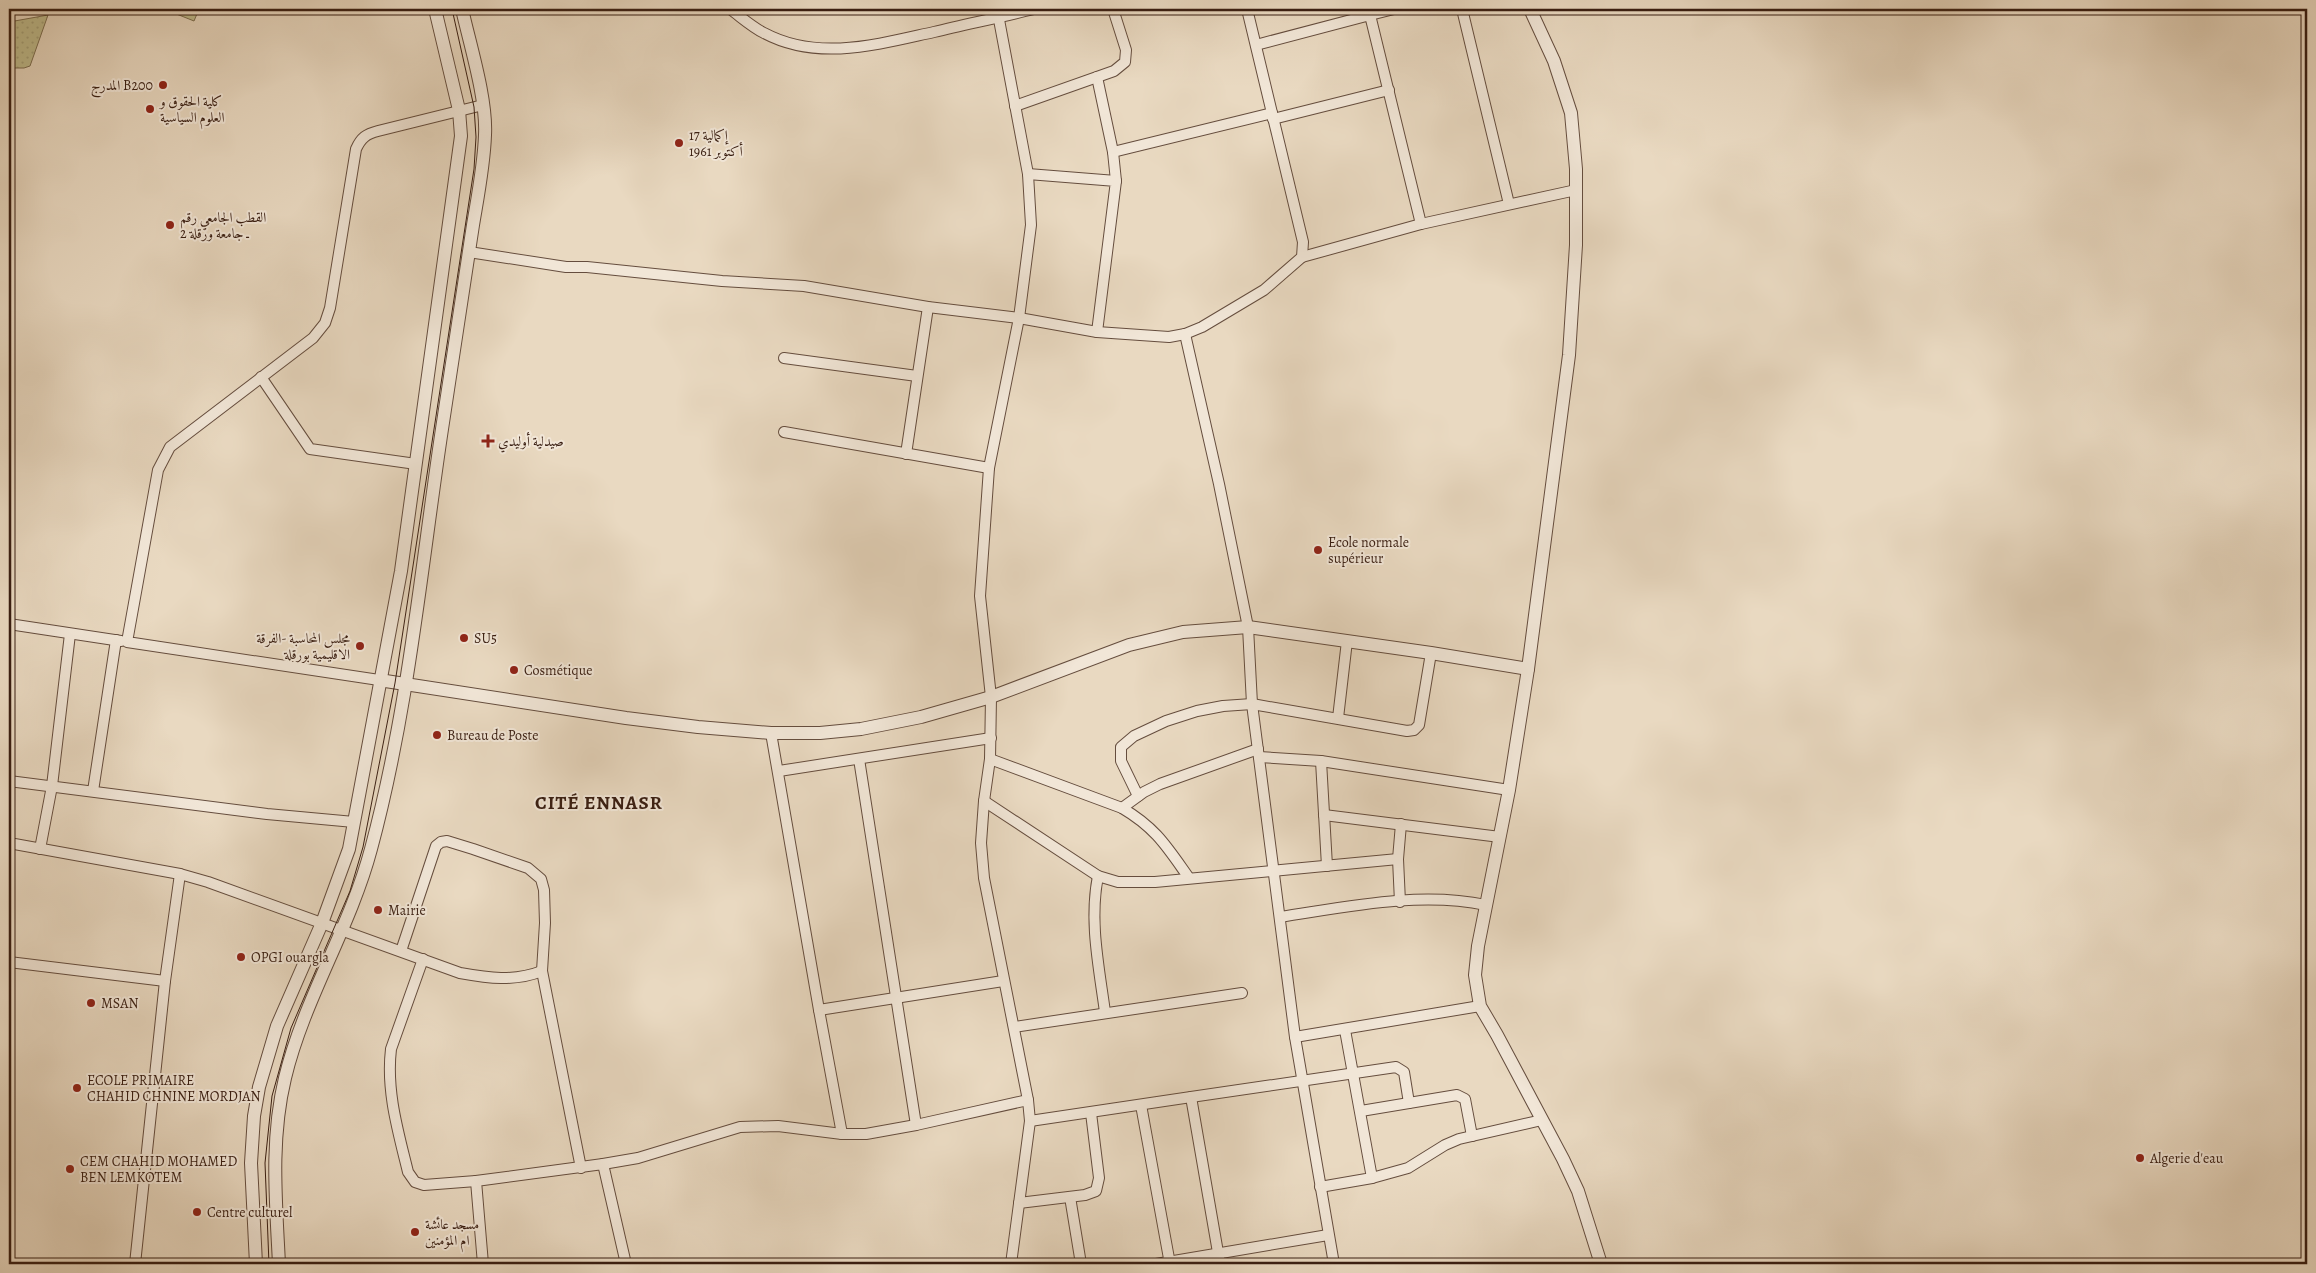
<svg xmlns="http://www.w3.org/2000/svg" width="2316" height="1273" font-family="Alegreya,Amiri,serif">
	<defs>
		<pattern id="grass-dots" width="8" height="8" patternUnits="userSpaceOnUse" patternTransform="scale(1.25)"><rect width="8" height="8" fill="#bfbc8d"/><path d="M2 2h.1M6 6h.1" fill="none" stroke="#a5a179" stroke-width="1.8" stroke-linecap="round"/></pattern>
	</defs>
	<rect width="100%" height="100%" fill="#e9d9c1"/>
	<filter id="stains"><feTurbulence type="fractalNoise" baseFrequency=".004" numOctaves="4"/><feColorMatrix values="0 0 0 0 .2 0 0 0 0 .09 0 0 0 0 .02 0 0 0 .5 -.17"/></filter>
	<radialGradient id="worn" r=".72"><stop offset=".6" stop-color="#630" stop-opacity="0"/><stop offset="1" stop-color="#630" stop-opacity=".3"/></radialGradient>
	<!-- grass -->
	<path fill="url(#grass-dots)" stroke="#7c6d50" d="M 48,15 L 30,66 L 24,68 L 9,68 L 9,22 Z"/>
	<!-- garden -->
	<path fill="#bfbc8d" stroke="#7c6d50" d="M 164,9 L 199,9 L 194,21 Z"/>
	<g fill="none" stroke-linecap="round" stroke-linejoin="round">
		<!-- minor casing -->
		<g stroke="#654d3e" stroke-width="12">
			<g id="minor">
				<path d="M 730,9 C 741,17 752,27 764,33 C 818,62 879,44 934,32 C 968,24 1001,17 1034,9"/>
				<path d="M 1462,9 L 1509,204"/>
				<path d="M 1370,15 L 1394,9"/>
				<path d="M 1256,45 L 1370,15 L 1421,224"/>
				<path d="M 1097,77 L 1113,152 L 1116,181"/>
				<path d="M 1015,106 L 1114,71 L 1125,62 L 1126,50 L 1113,9"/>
				<path d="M 1273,119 L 1389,90"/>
				<path d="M 1113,152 L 1272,113"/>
				<path d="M 1028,174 L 1116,181 L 1097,332"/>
				<path d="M 469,252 L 566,267 L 587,267 L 722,281 L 804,286 L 928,307 L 1019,318 L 1097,332 L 1169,337 L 1185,334 L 1202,327 L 1264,290 L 1302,257 L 1303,242 L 1247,9"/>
				<path d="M 1302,257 L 1421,224 L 1576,190"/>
				<path d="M 1185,334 L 1219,484 L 1248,627 L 1252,704 L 1295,1037 L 1334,1264"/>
				<path d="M 784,358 L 917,376"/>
				<path d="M 261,377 L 310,449 L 416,464"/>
				<path d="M 784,432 L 989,468"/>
				<path d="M 906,454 L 928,307"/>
				<path d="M 9,624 L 121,641"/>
				<path d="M 379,680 L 127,642 L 158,470 L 170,447 L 313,338 L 325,323 L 330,308 L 356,149 C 361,138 366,134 378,131 L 483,105"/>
				<path d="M 1338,718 L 1347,641"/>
				<path d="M 771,733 L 819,1010 L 842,1134 L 866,1134 L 916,1125 L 1028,1100 L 984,878 L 981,843 L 984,801 L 990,759 L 991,697 L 980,596 L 989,468 L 1019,318 L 1031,225 L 1028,174 L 997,9"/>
				<path d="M 1259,757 L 1321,761 L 1509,790"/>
				<path d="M 859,759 L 916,1125"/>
				<path d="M 990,759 L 1122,808 C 1156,828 1167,847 1189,878"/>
				<path d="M 1321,761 L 1327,866"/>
				<path d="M 779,771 L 991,738"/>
				<path d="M 9,781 L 267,814 L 354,822"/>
				<path d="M 93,791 L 116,640"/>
				<path d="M 1138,796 L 1121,761 L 1121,747 L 1134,736 L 1166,721 L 1197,711 L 1223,706 L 1252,704 L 1407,731 L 1414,730 L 1419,725 L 1431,653"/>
				<path d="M 984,801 L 1098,876 L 1118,882 L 1155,882 L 1398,859"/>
				<path d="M 1122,808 L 1144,792 L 1160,784 L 1258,749"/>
				<path d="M 1324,815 L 1500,837"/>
				<path d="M 9,843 L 180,874 L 208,882 L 460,973 C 488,978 514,982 542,971"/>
				<path d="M 40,849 L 52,786 L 70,634"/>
				<path d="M 1098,876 C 1089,921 1099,967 1105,1012"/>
				<path d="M 1400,902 L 1398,859 L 1401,824"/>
				<path d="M 1280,917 C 1347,907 1419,891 1486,905"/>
				<path d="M 401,951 L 436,846 L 441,842 L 447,841 L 473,849 L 528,868 L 541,879 L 544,890 L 545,923 L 542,971 L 581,1168"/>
				<path d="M 423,959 L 391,1049 C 386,1091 398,1131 408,1172 L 415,1182 L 424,1185 L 476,1181"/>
				<path d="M 9,962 L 165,981"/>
				<path d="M 819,1010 L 1003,981"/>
				<path d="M 1014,1027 L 1242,993"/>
				<path d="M 1295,1037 L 1480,1006"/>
				<path d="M 1191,1097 L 1396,1067 L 1404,1072 L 1409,1103 L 1457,1095 L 1465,1099 L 1472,1136"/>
				<path d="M 1141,1105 L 1170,1264"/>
				<path d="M 1361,1111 L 1409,1103"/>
				<path d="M 1030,1121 L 1191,1097 L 1220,1264"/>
				<path d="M 603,1164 L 638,1158 L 740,1127 L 778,1126 L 842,1134"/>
				<path d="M 1372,1178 L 1408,1168 L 1445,1145 L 1459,1139 L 1542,1120"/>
				<path d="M 1320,1187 L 1372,1178 L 1345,1030"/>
				<path d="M 1070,1197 L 1081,1264"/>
				<path d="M 1019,1203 L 1085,1195 L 1096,1191 L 1099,1178 L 1091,1113"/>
				<path d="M 135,1264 L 165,981 L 180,874"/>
				<path d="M 483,1264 L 476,1181 L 603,1164 L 626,1264"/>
				<path d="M 1011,1264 L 1030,1121 L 1028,1100"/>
				<path d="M 1156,1264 L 1328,1235"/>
				<path d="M 1406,1264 L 1418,1264"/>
			</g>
		</g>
		<!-- tertiary casing -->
		<g stroke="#654d3e" stroke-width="14">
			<g id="tertiary">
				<path d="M 1530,9 L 1554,61 L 1571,113 L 1576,169 L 1576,245 L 1569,355 L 1528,669 L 1509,790 L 1478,946 L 1475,975 L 1480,1006 L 1497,1035 L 1563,1159 L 1578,1191 L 1601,1264"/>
				<path d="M 379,680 L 626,718 L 698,727 L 771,733 L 820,733 L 861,729 L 921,717 L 991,697 L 1129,645 L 1183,632 L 1248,627 L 1431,653 L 1528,669"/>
				<path d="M 256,1264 L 251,1163 L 254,1116 L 259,1087 L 277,1026 L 322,923 L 349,849 L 401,571 L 461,136 L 459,110 L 435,9"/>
				<path d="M 279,1264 C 276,1202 270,1140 285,1078 C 304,999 350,928 371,849 C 408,712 421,569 442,429 C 452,361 463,293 473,225 C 478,195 484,165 485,135 C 487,99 470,45 462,9"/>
			</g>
		</g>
		<!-- minor -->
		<use href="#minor" stroke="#f1e6d7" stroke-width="10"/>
		<!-- tertiary -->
		<use href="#tertiary" stroke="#f1e6d7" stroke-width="12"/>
		<!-- tram -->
		<path stroke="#391e12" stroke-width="1" d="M 269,1264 L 265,1163 L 272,1096 L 291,1028 L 350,891 L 363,847 L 395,683 L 474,169 L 476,137 L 474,107 L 452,9"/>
	</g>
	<!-- markers -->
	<g fill="#8f2418" stroke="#f1e6d7" stroke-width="2">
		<circle cx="163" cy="85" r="5"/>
		<circle cx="150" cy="109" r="5"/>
		<circle cx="679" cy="143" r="5"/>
		<circle cx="170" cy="225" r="5"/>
		<path d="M485.5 433.5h5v5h5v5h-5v5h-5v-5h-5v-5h5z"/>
		<circle cx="1318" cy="550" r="5"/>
		<circle cx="464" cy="638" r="5"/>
		<circle cx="360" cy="646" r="5"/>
		<circle cx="514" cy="670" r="5"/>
		<circle cx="437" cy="735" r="5"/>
		<circle cx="378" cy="910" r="5"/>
		<circle cx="241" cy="957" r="5"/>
		<circle cx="91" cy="1003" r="5"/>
		<circle cx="77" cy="1088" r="5"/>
		<circle cx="2140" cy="1158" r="5"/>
		<circle cx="70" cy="1169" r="5"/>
		<circle cx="197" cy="1212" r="5"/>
		<circle cx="415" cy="1232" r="5"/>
	</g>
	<g text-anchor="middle" stroke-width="4" stroke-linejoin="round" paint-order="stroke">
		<!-- poi labels -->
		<g font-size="14" fill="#391e12" stroke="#f1e6d7" text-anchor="start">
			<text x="153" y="90" text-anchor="end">المدرج B200</text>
			<text x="160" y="106">كلية الحقوق و<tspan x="160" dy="16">العلوم السياسية</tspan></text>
			<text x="689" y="140">إكمالية 17<tspan x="689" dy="16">أكتوبر 1961</tspan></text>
			<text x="180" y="222">القطب الجامعي رقم<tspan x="180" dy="16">2 ـ جامعة ورقلة</tspan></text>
			<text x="498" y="446">صيدلية أوليدي</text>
			<text x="1328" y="547">Ecole normale<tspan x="1328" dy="16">supérieur</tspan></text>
			<text x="350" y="643" text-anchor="end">مجلس المحاسبة -الفرقة<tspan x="350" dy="16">الاقليمية بورقلة</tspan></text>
			<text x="474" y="643">SU5</text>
			<text x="524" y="675">Cosmétique</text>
			<text x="447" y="740">Bureau de Poste</text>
			<text x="388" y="915">Mairie</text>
			<text x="251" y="962">OPGI ouargla</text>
			<text x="101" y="1008">MSAN</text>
			<text x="87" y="1085">ECOLE PRIMAIRE<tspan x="87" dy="16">CHAHID CHNINE MORDJAN</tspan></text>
			<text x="2150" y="1163">Algerie d'eau</text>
			<text x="80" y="1166">CEM CHAHID MOHAMED<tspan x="80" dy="16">BEN LEMKOTEM</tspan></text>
			<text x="207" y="1217">Centre culturel</text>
			<text x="425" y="1229">مسجد عائشة<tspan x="425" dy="16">ام المؤمنين</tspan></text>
		</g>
		<!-- district labels -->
		<g font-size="19" font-weight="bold" letter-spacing="1" fill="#391e12" stroke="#f1e6d7">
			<text x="599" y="809">CITÉ ENNASR</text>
		</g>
	</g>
	<!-- margin -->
	<rect width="2316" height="1273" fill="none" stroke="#e9d9c1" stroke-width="30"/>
	<rect x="10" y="10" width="2296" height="1253" fill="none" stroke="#391e12" stroke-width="2.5"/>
	<rect x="15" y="15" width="2286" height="1243" fill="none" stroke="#391e12"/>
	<rect width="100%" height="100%" filter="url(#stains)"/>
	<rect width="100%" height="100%" fill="url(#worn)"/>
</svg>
